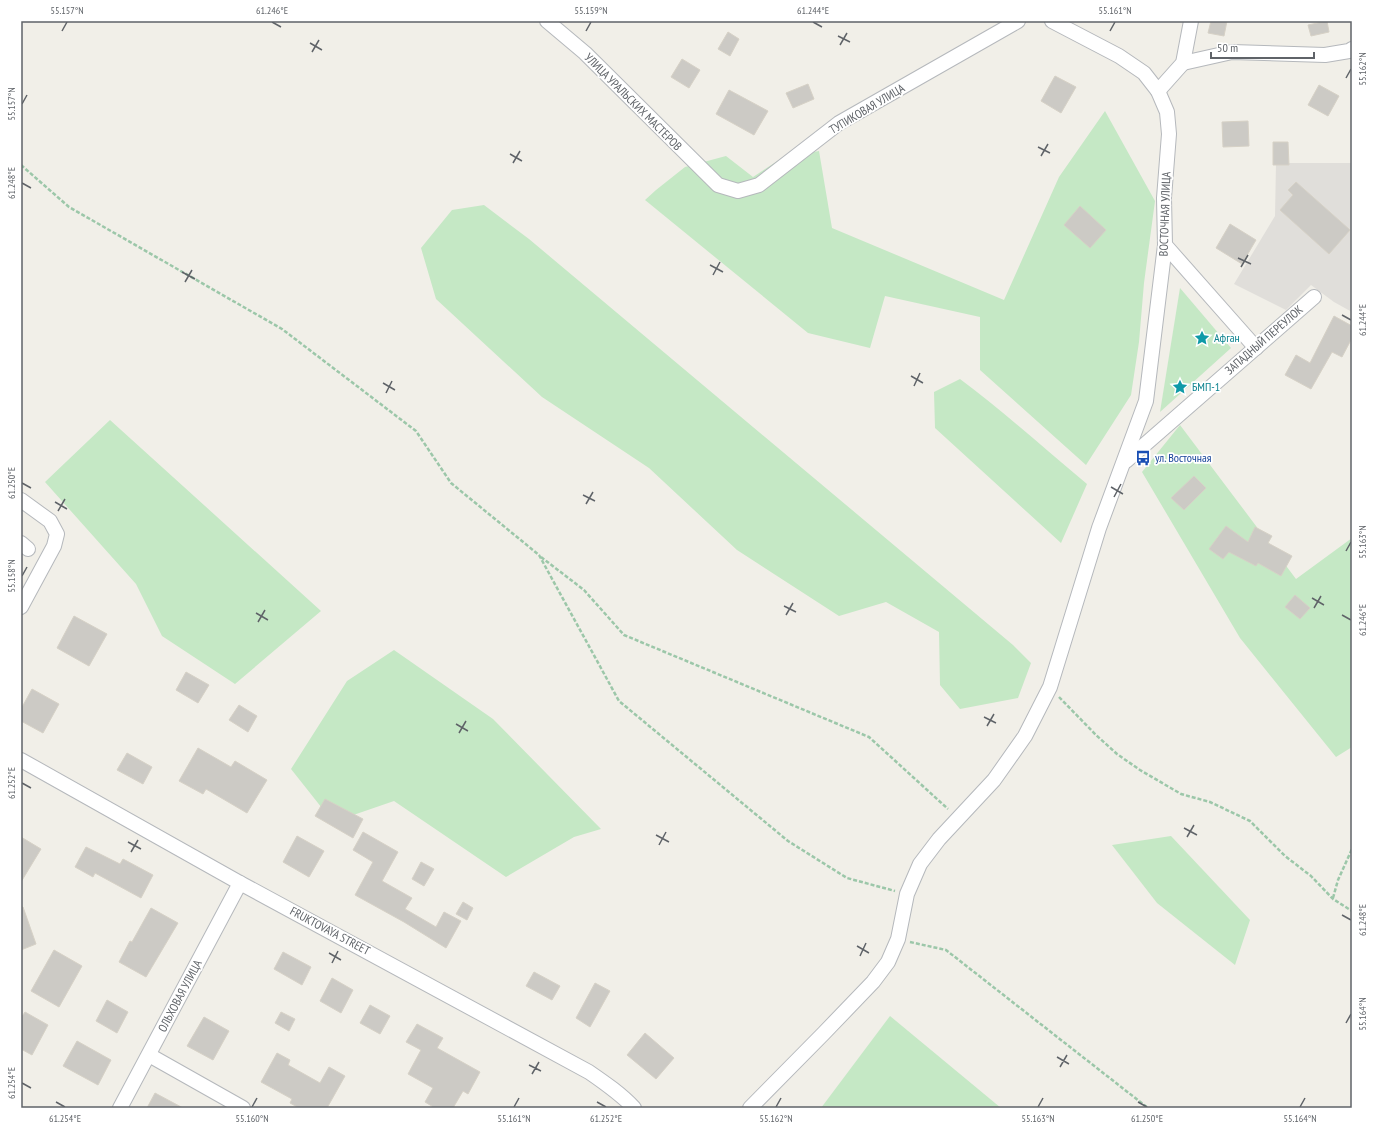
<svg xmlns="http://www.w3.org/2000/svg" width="1373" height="1129" font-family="'PT Sans Narrow',sans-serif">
	<rect width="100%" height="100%" fill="#f1efe8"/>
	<!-- industrial -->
	<path fill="#e0deda" d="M 1276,163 L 1352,163 L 1352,312 L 1334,302 L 1311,285 L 1286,310 L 1234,284 L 1275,216 Z"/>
	<!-- green -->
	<g fill="#c5e8c5">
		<path d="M 1105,111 L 1155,201 L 1144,283 L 1139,342 L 1131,395 L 1086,465 L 980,370 L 980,317 L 885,296 L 870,348 L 808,333 L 645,200 L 656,190 L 685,167 L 726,156 L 753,177 L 782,158 L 819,151 L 832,228 L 1004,300 L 1059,177 Z"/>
		<path d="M 484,205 L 529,239 L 1013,645 L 1031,663 L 1018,698 L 960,709 L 940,685 L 939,632 L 886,602 L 839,616 L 737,550 L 649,468 L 542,397 L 436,299 L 421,248 L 452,210 Z"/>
		<path d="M 1180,288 L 1231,348 L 1160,412 Z"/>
		<path d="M 960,379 C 1004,412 1045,449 1087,484 L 1061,543 L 935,428 L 934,392 Z"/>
		<path d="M 110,420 L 321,611 L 235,684 L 162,636 L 136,584 L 45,482 Z"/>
		<path d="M 1180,425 L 1296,579 L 1352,538 L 1352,747 L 1336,757 L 1240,638 L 1142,472 Z"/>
		<path d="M 394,650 L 493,719 L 601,829 L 574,837 L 506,877 L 394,801 L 333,822 L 291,769 L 347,681 Z"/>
		<path d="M 1171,836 L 1250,920 L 1235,965 L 1157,903 L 1112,845 Z"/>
		<path d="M 890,1016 L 1001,1108 L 821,1108 Z"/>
	</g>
	<!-- building -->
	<g fill="#cccac5" stroke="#d6d1c6">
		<path d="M 1211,21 L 1227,21 L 1224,36 L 1208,33 Z"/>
		<path d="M 1327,21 L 1329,32 L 1311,36 L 1308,25 Z"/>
		<path d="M 728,32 L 739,39 L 730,56 L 718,49 Z"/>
		<path d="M 682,59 L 700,70 L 689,88 L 671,77 Z"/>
		<path d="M 1055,76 L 1076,87 L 1061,113 L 1041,101 Z"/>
		<path d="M 808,84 L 814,99 L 793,108 L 786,93 Z"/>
		<path d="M 1319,85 L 1339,96 L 1328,116 L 1308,105 Z"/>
		<path d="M 729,90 L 768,111 L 754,135 L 716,114 Z"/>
		<path d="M 1248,121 L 1249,146 L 1223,147 L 1222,122 Z"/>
		<path d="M 1273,142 L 1288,142 L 1289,165 L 1273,165 Z"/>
		<path d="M 1296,182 L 1350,230 L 1329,254 L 1280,210 L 1293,195 L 1288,190 Z"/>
		<path d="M 1080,206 L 1106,230 L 1090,248 L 1064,225 Z"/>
		<path d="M 1230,224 L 1256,240 L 1242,264 L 1216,248 Z"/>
		<path d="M 1334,316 L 1352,326 L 1352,338 L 1342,357 L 1332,352 L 1311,389 L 1285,375 L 1296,355 L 1310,363 Z"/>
		<path d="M 1194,476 L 1206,488 L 1184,510 L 1171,498 Z"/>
		<path d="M 1226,526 L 1248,542 L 1255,527 L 1272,536 L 1268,543 L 1292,556 L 1281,576 L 1258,563 L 1256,566 L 1229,552 L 1223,559 L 1209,549 Z"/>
		<path d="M 1295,595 L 1310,608 L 1300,619 L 1285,607 Z"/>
		<path d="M 74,616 L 107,634 L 89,666 L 57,648 Z"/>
		<path d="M 186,672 L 209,685 L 198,703 L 176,690 Z"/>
		<path d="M 32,689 L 59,704 L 43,733 L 21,721 L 21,709 Z"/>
		<path d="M 239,705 L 257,716 L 248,732 L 229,720 Z"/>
		<path d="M 198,748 L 231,767 L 235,761 L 267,780 L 247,813 L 206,789 L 203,794 L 179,781 Z"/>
		<path d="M 127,753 L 152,767 L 143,784 L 117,770 Z"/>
		<path d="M 325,799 L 363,819 L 353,838 L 315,816 Z"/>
		<path d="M 363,832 L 398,852 L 382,881 L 412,898 L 405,909 L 436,927 L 444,912 L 461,921 L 446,948 L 404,922 L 355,895 L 373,862 L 353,850 Z"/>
		<path d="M 297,836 L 324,851 L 309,877 L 283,862 Z"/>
		<path d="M 21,837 L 41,849 L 21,882 Z"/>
		<path d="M 86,847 L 120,864 L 123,859 L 153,875 L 141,898 L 95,873 L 93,877 L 75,867 Z"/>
		<path d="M 421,862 L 434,869 L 424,886 L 412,879 Z"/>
		<path d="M 463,902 L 473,908 L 467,920 L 456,914 Z"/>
		<path d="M 21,907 L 23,907 L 36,944 L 21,950 Z"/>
		<path d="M 151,908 L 178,923 L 146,977 L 119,962 L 130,941 L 132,942 Z"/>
		<path d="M 54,950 L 82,966 L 59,1007 L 31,991 Z"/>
		<path d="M 283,952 L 311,967 L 302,985 L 274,969 Z"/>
		<path d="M 534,972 L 560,986 L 552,1000 L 526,986 Z"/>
		<path d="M 332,978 L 353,990 L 341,1013 L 320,1001 Z"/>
		<path d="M 595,983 L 610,991 L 590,1027 L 576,1018 Z"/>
		<path d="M 107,1000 L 128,1012 L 117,1033 L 96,1021 Z"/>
		<path d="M 370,1005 L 390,1016 L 380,1034 L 360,1023 Z"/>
		<path d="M 25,1012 L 48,1025 L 32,1055 L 21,1049 L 21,1018 Z"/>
		<path d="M 281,1012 L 295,1019 L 289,1031 L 275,1023 Z"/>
		<path d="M 204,1017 L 229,1031 L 213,1060 L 187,1046 Z"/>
		<path d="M 417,1024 L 443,1038 L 437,1048 L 480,1072 L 468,1094 L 463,1091 L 453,1108 L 435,1108 L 425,1102 L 433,1088 L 408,1074 L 421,1050 L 406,1042 Z"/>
		<path d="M 645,1033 L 674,1058 L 656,1079 L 627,1055 Z"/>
		<path d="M 77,1041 L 111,1060 L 98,1085 L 63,1066 Z"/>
		<path d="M 277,1053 L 290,1060 L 288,1065 L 320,1083 L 329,1067 L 345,1076 L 327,1108 L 299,1108 L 290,1103 L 292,1099 L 261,1082 Z"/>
		<path d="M 155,1093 L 183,1108 L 147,1108 Z"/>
	</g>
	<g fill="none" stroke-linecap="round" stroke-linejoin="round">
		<!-- minor casing -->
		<g stroke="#b5b8bc" stroke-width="16">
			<g id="minor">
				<path d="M 547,21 L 585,53 L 718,185 L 738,191 L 759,185 L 839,123 L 1018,21"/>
				<path d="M 1183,63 L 1232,52 L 1325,55 L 1349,51 L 1352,49"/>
				<path d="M 1158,91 L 1183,63 L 1191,21"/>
				<path d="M 1165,245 L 1256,348"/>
				<path d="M 1126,461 L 1314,297"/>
				<path d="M 21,500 L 50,521 L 57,534 L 54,546 L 21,607"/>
				<path d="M 21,543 L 28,549"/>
				<path d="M 21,760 L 240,883 L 589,1072 C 605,1083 621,1094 634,1108"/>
				<path d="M 149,1055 L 243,1108"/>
				<path d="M 120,1108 L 240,883"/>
				<path d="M 750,1108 L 824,1033 L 873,982 L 888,962 L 898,939 L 907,894 L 920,864 L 939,839 L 994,780 L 1025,736 L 1050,687 L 1099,528 L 1146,401 L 1165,245 L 1164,198 L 1169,134 L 1167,112 L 1158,91 L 1144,73 L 1119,56 L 1052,21"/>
			</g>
		</g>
		<!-- path -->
		<g stroke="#9cc7a9" stroke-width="2.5" stroke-dasharray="4 2" stroke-linecap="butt">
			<path d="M 21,165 L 69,207 L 282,329 L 416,431 L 451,483 L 539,555 L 619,701 L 788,841 L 847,878 L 895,891"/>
			<path d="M 541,557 L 584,590 L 624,635 L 869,737 L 948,809"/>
			<path d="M 1059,697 L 1096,735 L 1117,754 L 1140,770 L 1181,794 L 1210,802 L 1250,821 L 1285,856 L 1311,876 L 1333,899 L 1352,911"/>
			<path d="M 1333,898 L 1338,880 L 1352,849"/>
			<path d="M 910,942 L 946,950 L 1148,1108"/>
		</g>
		<!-- minor -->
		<use href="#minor" stroke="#fff" stroke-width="14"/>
	</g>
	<!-- ticks -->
	<path fill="none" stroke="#5f6368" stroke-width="1.5" d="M 272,22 L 281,27M 813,22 L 822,27M 62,31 L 67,22M 586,31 L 591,22M 1110,31 L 1115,22M 838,36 L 850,42M 310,43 L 322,50M 840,45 L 847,33M 312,52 L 319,40M 1346,78 L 1351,69M 22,104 L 27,95M 1038,147 L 1050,153M 510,154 L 522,161M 1041,156 L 1048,144M 513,163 L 520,151M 22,183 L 31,188M 1238,258 L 1251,264M 710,265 L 723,272M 1241,267 L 1248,255M 182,272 L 195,279M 713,275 L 720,262M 185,282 L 192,270M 1342,315 L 1351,320M 911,376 L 923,383M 383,383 L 395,390M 914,386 L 920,373M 386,393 L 392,381M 22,483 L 31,488M 1111,487 L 1123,494M 583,495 L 595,501M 1114,497 L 1121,484M 55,502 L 67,509M 586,504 L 593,492M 58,511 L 65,499M 1346,551 L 1351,542M 22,576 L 27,567M 1312,598 L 1324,605M 784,606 L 796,612M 1314,608 L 1321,596M 256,613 L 268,620M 786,615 L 793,603M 1342,615 L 1351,620M 258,622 L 265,610M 984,717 L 996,723M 456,724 L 468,731M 987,726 L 994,714M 459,733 L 466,721M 22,783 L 31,788M 1184,828 L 1197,835M 656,835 L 669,842M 1187,837 L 1194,825M 128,842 L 141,849M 659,845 L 666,832M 131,852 L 138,840M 1342,915 L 1351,920M 857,946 L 869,953M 329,953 L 341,960M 860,956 L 866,943M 332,963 L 338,951M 1346,1023 L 1351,1014M 1057,1057 L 1069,1064M 529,1065 L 541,1071M 1060,1067 L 1067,1055M 532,1074 L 539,1062M 22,1083 L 31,1088M 56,1102 L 65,1107M 597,1102 L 606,1107M 1138,1102 L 1147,1107M 252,1107 L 257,1098M 514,1107 L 519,1098M 776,1107 L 781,1098M 1038,1107 L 1043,1098M 1300,1107 L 1305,1098"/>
	<!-- icons -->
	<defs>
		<g id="sight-bare" transform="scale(1.2)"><path d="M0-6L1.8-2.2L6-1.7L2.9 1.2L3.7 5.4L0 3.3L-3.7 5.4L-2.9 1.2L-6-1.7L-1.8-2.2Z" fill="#0f9aa8" stroke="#fff" stroke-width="2.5" paint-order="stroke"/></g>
		<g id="bus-bare" transform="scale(1.2)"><path d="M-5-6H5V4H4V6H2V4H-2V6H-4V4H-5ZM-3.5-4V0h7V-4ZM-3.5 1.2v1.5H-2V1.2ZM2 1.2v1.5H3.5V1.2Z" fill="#1a4fb4" stroke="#fff" stroke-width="2.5" paint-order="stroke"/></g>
	</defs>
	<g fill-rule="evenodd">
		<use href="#sight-bare" x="1202" y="338"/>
		<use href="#sight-bare" x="1180" y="387"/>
		<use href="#bus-bare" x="1143" y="458"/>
	</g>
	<g text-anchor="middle" stroke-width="3.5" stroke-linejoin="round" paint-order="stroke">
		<!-- street labels -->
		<g font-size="12" fill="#5f6368" stroke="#fff">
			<text transform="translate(633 102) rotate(45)" y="4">УЛИЦА УРАЛЬСКИХ МАСТЕРОВ</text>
			<text transform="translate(867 109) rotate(-31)" y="4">ТУПИКОВАЯ УЛИЦА</text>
			<text transform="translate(1165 214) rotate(-88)" y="4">ВОСТОЧНАЯ УЛИЦА</text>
			<text transform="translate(1264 340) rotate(-41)" y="4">ЗАПАДНЫЙ ПЕРЕУЛОК</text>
			<text transform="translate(330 931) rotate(28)" y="4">FRUKTOVAYA STREET</text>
			<text transform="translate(180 996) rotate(-62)" y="4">ОЛЬХОВАЯ УЛИЦА</text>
		</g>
		<!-- culture labels -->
		<g font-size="12" fill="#0d838f" stroke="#fff" text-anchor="start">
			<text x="1214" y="342">Афган</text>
			<text x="1192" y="391">БМП-1</text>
		</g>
		<!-- transit labels -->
		<g font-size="12" fill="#164399" stroke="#fff" text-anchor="start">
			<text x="1155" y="462">ул. Восточная</text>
		</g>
	</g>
	<!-- border -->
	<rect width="1373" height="1129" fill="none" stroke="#ffffff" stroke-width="44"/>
	<!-- scale -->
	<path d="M1211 52v6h103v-6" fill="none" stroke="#5f6368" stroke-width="2"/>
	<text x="1217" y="52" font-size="12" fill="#5f6368" stroke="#ffffff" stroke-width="3" paint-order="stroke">50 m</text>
	<rect x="22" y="22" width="1329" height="1085" fill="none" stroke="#5f6368" stroke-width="1.5"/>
	<g font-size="10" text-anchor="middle" fill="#5f6368">
		<text x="67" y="14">55.157°N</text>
		<text x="272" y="14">61.246°E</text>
		<text x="591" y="14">55.159°N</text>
		<text x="813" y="14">61.244°E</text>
		<text x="1115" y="14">55.161°N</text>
		<text transform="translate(1362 69) rotate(-90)" y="4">55.162°N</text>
		<text transform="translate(11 104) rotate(-90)" y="4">55.157°N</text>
		<text transform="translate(11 183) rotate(-90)" y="4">61.248°E</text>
		<text transform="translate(1362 320) rotate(-90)" y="4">61.244°E</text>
		<text transform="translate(11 483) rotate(-90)" y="4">61.250°E</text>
		<text transform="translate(1362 542) rotate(-90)" y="4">55.163°N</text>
		<text transform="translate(11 576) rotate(-90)" y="4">55.158°N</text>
		<text transform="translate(1362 620) rotate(-90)" y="4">61.246°E</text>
		<text transform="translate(11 783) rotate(-90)" y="4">61.252°E</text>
		<text transform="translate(1362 920) rotate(-90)" y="4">61.248°E</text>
		<text transform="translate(1362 1014) rotate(-90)" y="4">55.164°N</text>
		<text transform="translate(11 1083) rotate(-90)" y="4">61.254°E</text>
		<text x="65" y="1122">61.254°E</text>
		<text x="252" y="1122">55.160°N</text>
		<text x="514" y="1122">55.161°N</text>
		<text x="606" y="1122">61.252°E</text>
		<text x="776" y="1122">55.162°N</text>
		<text x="1038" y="1122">55.163°N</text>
		<text x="1147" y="1122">61.250°E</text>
		<text x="1300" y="1122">55.164°N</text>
	</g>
</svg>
